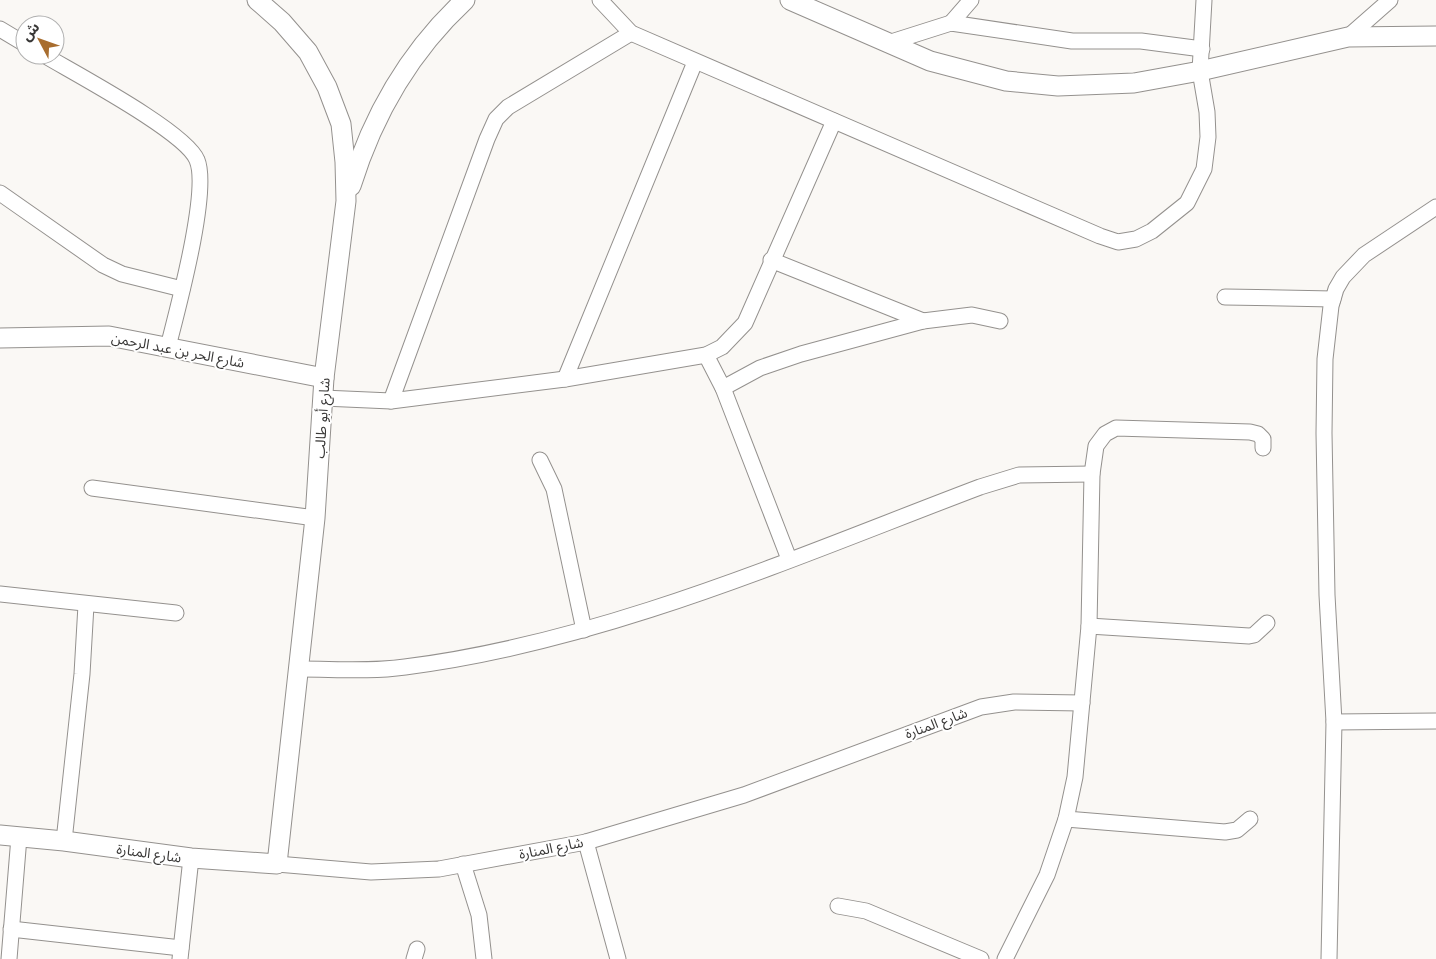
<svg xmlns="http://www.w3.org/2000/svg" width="1436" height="959" font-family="Montserrat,'Noto Sans Arabic',sans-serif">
	<rect width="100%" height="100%" fill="#faf8f5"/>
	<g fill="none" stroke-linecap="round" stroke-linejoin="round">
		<!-- minor casing -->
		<g stroke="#94918e" stroke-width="17">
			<g id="minor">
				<path d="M 600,0 L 631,33 L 1100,236 L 1118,242 L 1136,239 L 1152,231 L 1187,203 L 1204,169 L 1208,137 L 1207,112 L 1200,71 L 1204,0"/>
				<path d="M 951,23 L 971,0"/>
				<path d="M 0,29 L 25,44"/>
				<path d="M 1348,37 L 1390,0"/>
				<path d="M 888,43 L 951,23 L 1072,41 L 1141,41 L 1202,49"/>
				<path d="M 44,55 C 74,73 186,132 197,160 C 210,191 177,311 168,347"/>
				<path d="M 0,193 L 103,265 L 122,274 L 182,289"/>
				<path d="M 771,260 L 923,321"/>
				<path d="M 1225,297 L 1333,299"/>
				<path d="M 706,355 L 723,388 L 789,559"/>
				<path d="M 565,379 L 695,62"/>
				<path d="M 723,388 L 760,368 L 801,354 L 923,321 L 972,315 L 1000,321"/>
				<path d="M 323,398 L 391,401 L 565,379 L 706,355 L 722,347 L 745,323 L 834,121"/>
				<path d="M 391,401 L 487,139 L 496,119 L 508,107 L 631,33"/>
				<path d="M 540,460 L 554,489 L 584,630"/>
				<path d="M 92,488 L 315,518"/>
				<path d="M 0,594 L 176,613"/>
				<path d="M 1089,626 L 1249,636 L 1254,635 L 1267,623"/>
				<path d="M 300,669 C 335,669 370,672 405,667 C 603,642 795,557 980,487 L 1019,475 L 1092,474"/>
				<path d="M 1334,722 L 1436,721"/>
				<path d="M 1066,819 L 1225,832 L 1237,830 L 1250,819"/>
				<path d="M 64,841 L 82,674 L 86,605"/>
				<path d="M 586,842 L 618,959"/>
				<path d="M 277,864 L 371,872 L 439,869 L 586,842 L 744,795 L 981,707 L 1014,702 L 1082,703"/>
				<path d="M 463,864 L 479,915 L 484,959"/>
				<path d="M 838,906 L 866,911 L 981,959"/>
				<path d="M 11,929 L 181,948"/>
				<path d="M 9,959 L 19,837"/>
				<path d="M 180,959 L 191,858"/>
				<path d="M 414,959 L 417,949"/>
				<path d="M 1005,959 L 1047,875 L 1066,819 L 1075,777 L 1089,626 L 1092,474 L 1096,446 L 1105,434 L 1116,428 L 1250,432 L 1258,434 L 1263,439 L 1263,448"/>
				<path d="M 1329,959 L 1334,722 L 1327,595 L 1324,433 L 1325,359 L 1331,306 L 1336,289 L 1343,277 L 1364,255 L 1436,207"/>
			</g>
		</g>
		<!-- tertiary casing -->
		<g stroke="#94918e" stroke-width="21">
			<g id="tertiary">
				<path d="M 790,0 L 930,61 L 1006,81 L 1058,86 L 1134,83 L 1200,71 L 1348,37 L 1436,36"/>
				<path d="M 351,186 C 373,115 410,51 465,0"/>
				<path d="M 0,338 L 109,336 L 324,378"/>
				<path d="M 0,835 L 64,841 L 191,858 L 277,864 L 315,518 L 324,378 L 346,201 L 345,162 L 341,124 L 327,87 L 308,52 L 282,22 L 257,0"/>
			</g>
		</g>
		<!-- minor -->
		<use href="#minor" stroke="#fff" stroke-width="15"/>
		<!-- tertiary -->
		<use href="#tertiary" stroke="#fff" stroke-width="19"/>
	</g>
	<g text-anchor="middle" stroke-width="4" stroke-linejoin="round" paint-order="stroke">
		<!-- street labels -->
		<g font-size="14" fill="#383736" stroke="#fff">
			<text transform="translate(178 350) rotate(11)" y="5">شارع الحر بن عبد الرحمن</text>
			<text transform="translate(322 418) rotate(-86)" y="5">شارع أبو طالب</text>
			<text transform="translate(936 723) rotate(-20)" y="5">شارع المنارة</text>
			<text transform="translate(551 848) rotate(-11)" y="5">شارع المنارة</text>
			<text transform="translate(149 853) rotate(8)" y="5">شارع المنارة</text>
		</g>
	</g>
	<!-- north arrow -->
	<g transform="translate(40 40) rotate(311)"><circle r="24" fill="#ffffff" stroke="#afafaf"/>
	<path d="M0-4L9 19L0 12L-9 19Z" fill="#a86d2e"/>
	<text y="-8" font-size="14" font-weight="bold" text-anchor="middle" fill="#383736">ش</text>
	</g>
</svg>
